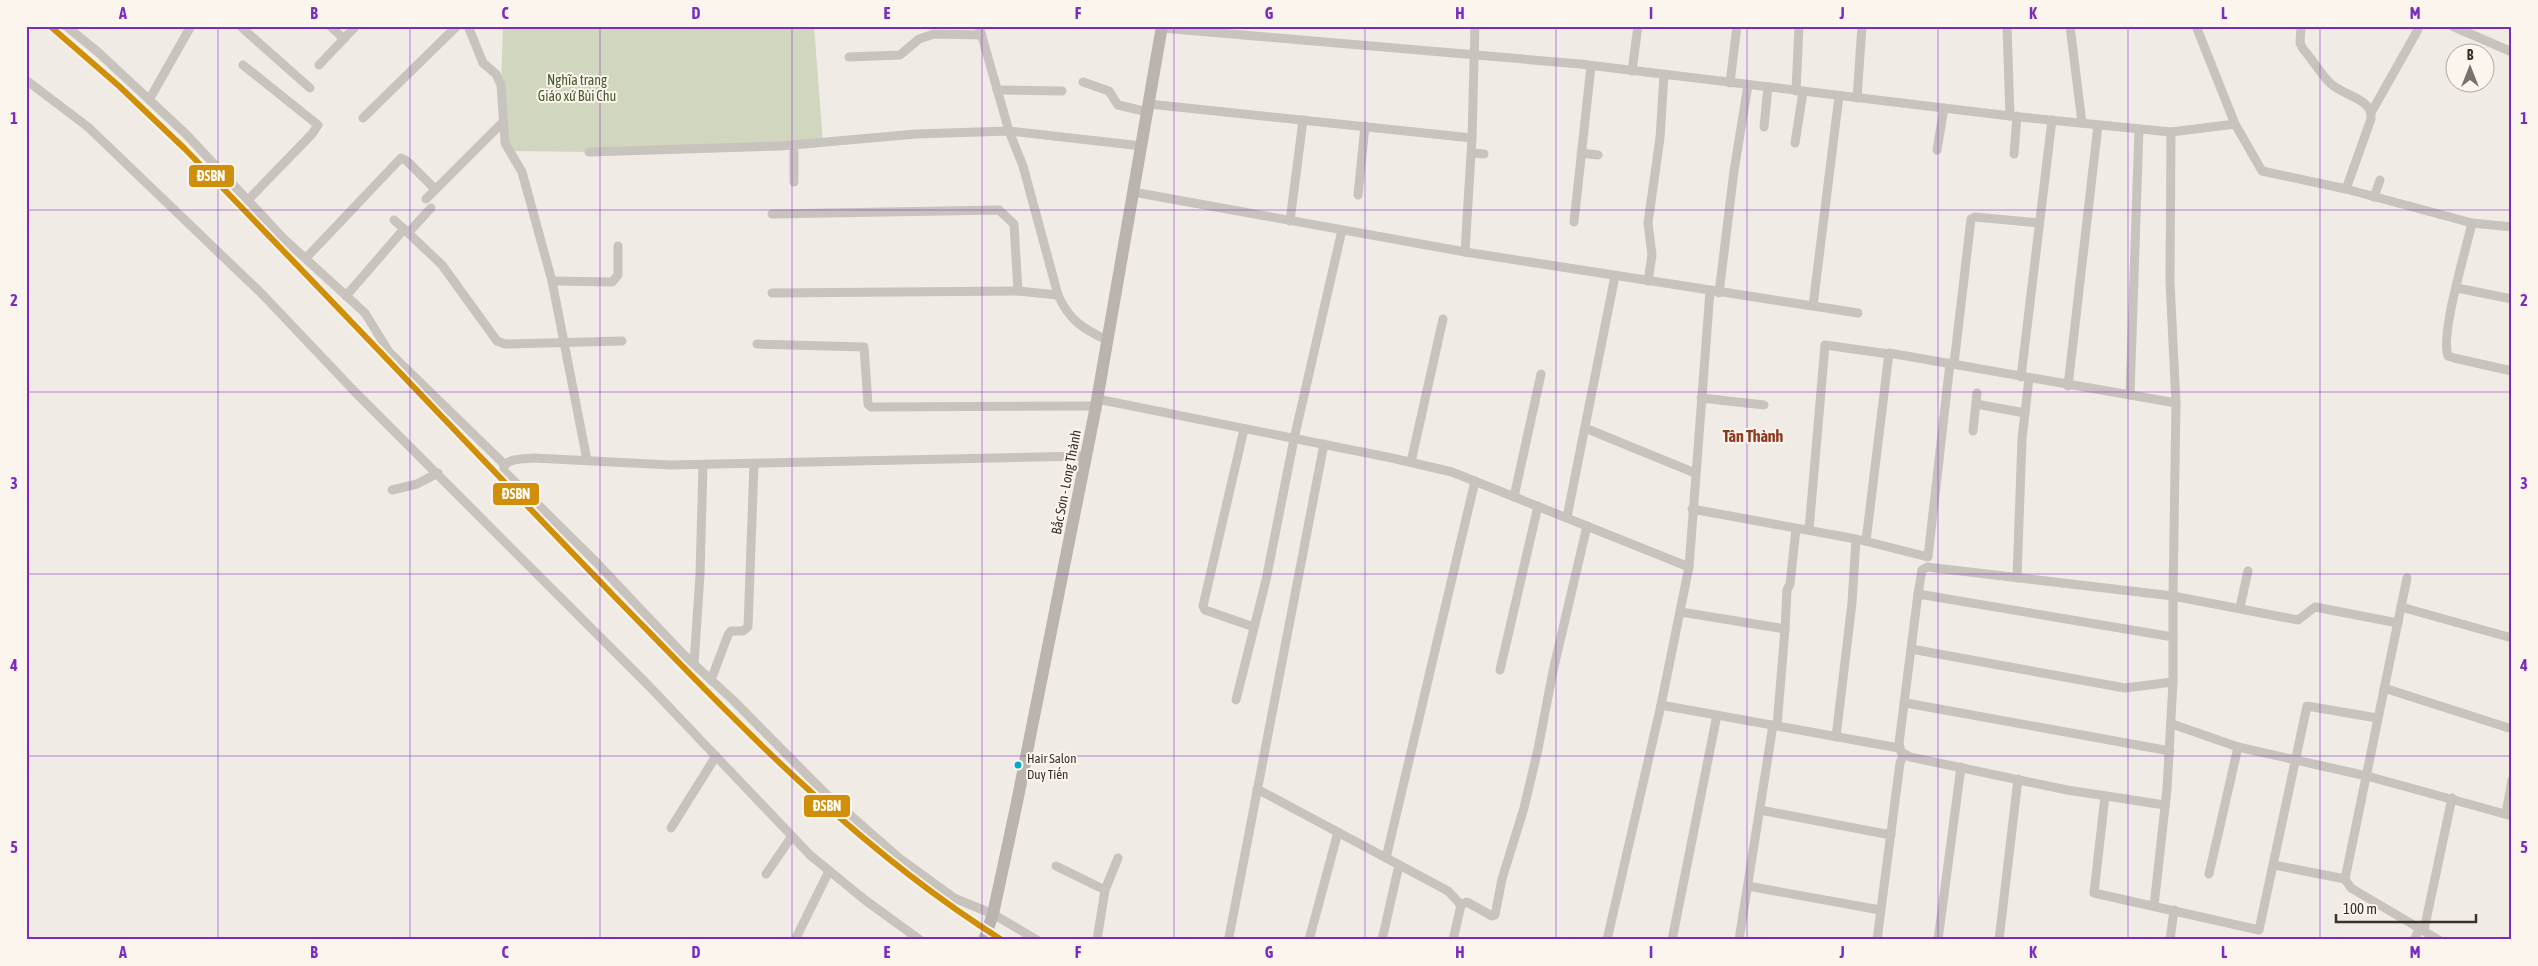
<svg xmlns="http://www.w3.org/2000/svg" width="2538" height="966" font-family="'Asap Condensed',sans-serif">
	<rect width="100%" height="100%" fill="#f0ebe5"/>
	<!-- green -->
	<path fill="#d1d6bf" d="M 503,26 L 814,26 L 823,143 L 589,152 L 509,151 L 501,85 Z"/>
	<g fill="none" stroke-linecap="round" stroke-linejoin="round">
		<!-- minor -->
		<g stroke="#c9c3be" stroke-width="9">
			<path d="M 66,26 L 98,52 L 186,134 L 283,238 L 365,313 L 389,352 L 504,464"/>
			<path d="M 240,26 L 310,88"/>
			<path d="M 330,26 L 344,39"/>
			<path d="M 468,26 L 483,63 L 496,74 L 501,85 L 505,143 L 522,172 L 552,281 L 587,460"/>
			<path d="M 979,26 L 1009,131 L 1023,166 L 1058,295 C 1069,320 1083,329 1107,340"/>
			<path d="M 2007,26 L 2010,116"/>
			<path d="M 2070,26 L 2082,123"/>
			<path d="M 2196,26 L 2235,124 L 2262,171 L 2346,189 L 2472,223 L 2512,227"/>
			<path d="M 2301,26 L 2300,43 L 2303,49 C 2313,60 2320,73 2330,83 C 2343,96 2373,98 2371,119 L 2346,189"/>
			<path d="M 2452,26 L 2512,52"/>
			<path d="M 1162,28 L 1580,64 L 2010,116 L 2171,132 L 2235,124"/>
			<path d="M 849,57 L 900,55 L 919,39 L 934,34 L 982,35"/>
			<path d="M 243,65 L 318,125 L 312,134 L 247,201"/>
			<path d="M 319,65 L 356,26"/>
			<path d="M 1632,71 L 1638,26"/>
			<path d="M 26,80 L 88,127 L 263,295 L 356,393 L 649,686 L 810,855 L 865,900 L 920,940"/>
			<path d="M 1083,82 L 1109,91 L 1118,105 L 1148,112"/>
			<path d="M 1730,83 L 1737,26"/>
			<path d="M 997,90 L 1062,91"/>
			<path d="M 1796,91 L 1799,26"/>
			<path d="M 1857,98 L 1862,26"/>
			<path d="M 149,100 L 191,26"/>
			<path d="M 1149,104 L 1472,138 L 1475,26"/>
			<path d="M 2372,111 L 2420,26"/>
			<path d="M 363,118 L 457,26"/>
			<path d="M 1764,127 L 1768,87"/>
			<path d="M 1795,143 L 1803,92"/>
			<path d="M 794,146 L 794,182"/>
			<path d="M 1937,150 L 1944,108"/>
			<path d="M 589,152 L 781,146 L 916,134 L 1009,131 L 1142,146"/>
			<path d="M 1473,153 L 1484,154"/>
			<path d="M 1581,153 L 1598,155"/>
			<path d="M 2014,154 L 2017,116"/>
			<path d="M 1133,192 L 1465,252 L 1858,313"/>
			<path d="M 1358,195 L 1365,126"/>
			<path d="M 2374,197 L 2380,180"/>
			<path d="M 426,199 L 503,122"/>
			<path d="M 772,214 L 999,210 L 1014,224 L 1018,291"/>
			<path d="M 394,220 L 404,229"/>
			<path d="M 1290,221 L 1303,120"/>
			<path d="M 1574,222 L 1591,66"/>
			<path d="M 2472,223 C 2466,250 2440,334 2448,356 L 2454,358 L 2512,371"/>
			<path d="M 409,232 L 431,208"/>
			<path d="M 1465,252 L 1472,138"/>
			<path d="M 306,258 L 401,158 L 407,161 L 435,189"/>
			<path d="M 552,281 L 612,282 L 618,275 L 618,246"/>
			<path d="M 1648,281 L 1652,255 L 1648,223 L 1660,138 L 1664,75"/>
			<path d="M 2457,288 L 2512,299"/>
			<path d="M 772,293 L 1018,291 L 1058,295"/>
			<path d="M 1719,293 L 1734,171 L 1748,85"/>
			<path d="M 346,296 L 404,229 L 442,265 L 497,341 L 505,344 L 622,341"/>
			<path d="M 1813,306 L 1839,96"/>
			<path d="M 757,344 L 864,347 L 868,404 L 871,407 L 1096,406"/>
			<path d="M 1954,364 L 1971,219 L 1975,217 L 2039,223"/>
			<path d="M 2021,377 L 2052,120"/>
			<path d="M 2068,386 L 2098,125"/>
			<path d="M 2130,395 L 2139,129"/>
			<path d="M 1701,398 L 1764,405"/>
			<path d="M 1097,399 L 1392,458 L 1452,472 L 1689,567 L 1661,705 L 1899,748"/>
			<path d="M 1976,404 L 2025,413"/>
			<path d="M 1585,428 L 1695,473"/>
			<path d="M 1244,429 L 1203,606 L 1205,610 L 1254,627"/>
			<path d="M 1973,431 L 1977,393"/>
			<path d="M 1411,462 L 1443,319"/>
			<path d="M 392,490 L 417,484 L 438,473"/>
			<path d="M 1514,497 L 1541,374"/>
			<path d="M 1692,509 L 1856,539 L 1852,603 L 1836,737"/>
			<path d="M 1567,517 L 1615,276"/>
			<path d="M 1809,530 L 1825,345 L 1889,354"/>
			<path d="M 1861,540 L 1928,557 L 1950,363"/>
			<path d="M 1866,541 L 1889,353 L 2176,403"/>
			<path d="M 1689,567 L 1710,291"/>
			<path d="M 2017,578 L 2022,439 L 2029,378"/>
			<path d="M 2407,578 L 2345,879 L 2351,888 L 2439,940"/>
			<path d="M 1918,594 L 1922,570 L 1927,567 L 2173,596 L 2176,403 L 2170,282 L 2171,132"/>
			<path d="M 2240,607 L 2248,571"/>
			<path d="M 2401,607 L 2512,638"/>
			<path d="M 1681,612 L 1785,629 L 1787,590 L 1790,584 L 1796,529"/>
			<path d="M 1911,649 L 2125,688 L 2173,682 L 2173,596 L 2298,620 L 2315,607 L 2398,623"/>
			<path d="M 694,664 L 700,575 L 703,465"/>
			<path d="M 1500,670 L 1538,506"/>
			<path d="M 711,680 L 728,635 L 731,631 L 743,631 L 748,627 L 754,464"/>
			<path d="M 2384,688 L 2512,729"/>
			<path d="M 1236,700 L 1266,580 L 1294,439 L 1342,230"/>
			<path d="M 1906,703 L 2170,751"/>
			<path d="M 2172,724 L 2238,747 L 2367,776 L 2512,816"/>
			<path d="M 1777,726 L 1785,629"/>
			<path d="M 1257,789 L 1448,891 L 1461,905 L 1453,940"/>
			<path d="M 2105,796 L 2094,893 L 2259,930 L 2307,706 L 2377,718"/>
			<path d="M 2165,805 L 2067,790 L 1910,757 L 1901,752 L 1899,743 L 1918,594 L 2173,637"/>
			<path d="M 1760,810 L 1891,835"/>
			<path d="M 2506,814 L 2512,780"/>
			<path d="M 671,828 L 716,756"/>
			<path d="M 1386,858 L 1475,481"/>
			<path d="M 2274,865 L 2345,879"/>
			<path d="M 1056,866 L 1105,890"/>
			<path d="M 766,874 L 792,836"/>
			<path d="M 2209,874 L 2238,747"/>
			<path d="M 1748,886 L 1880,910"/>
			<path d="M 1460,905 L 1467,902 L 1492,916 L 1495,915 L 1502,879 L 1524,808 L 1538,749 L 1553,671 L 1587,526"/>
			<path d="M 2154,906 L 2167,789 L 2173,682"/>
			<path d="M 2424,930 L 2452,798"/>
			<path d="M 1229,937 L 1324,444"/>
			<path d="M 795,940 L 829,871"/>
			<path d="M 1037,940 L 993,914 L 954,898 L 899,858 L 827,795 L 734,701 L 684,655 L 597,563 L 509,476 L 504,471 L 504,466 C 510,458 524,459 534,458 L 671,465 L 1086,456"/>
			<path d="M 1097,940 L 1105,890 L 1118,858"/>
			<path d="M 1309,940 L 1338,832"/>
			<path d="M 1382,940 L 1399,865"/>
			<path d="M 1607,940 L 1661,705"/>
			<path d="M 1672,940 L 1717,715"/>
			<path d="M 1739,940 L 1773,725"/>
			<path d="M 1877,940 L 1900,763 L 1904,754"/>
			<path d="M 1938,940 L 1961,767"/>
			<path d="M 1999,940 L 2018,779"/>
			<path d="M 2170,940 L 2174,910"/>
			<path d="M 2414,940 L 2420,928"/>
		</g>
		<!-- secondary -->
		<path stroke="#bab3ae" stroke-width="12" d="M 984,940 L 993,914 L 1016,807 L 1096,406 L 1162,26"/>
		<!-- rail-1 casing -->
		<g stroke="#fbf5ee" stroke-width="10">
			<path id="rail-1" d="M 50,26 L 119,86 L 185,149 C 329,297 470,447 613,595 C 735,720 852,846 1002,940"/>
		</g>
		<!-- rail-1 -->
		<use href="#rail-1" stroke="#d18e09" stroke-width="6"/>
	</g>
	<!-- grid -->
	<path fill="none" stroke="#7b2cbf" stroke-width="1" stroke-opacity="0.55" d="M 218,26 L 218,940M 410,26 L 410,940M 600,26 L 600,940M 792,26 L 792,940M 982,26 L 982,940M 1174,26 L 1174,940M 1365,26 L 1365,940M 1556,26 L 1556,940M 1747,26 L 1747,940M 1938,26 L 1938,940M 2128,26 L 2128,940M 2320,26 L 2320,940M 26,210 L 2512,210M 26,392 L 2512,392M 26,574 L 2512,574M 26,756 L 2512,756"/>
	<!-- markers -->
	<circle fill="#00a9ce" stroke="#fbf5ee" stroke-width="2" cx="1018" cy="765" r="4.5"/>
	<g text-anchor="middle" stroke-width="4" stroke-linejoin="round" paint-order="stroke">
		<!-- bus labels -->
		<g font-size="13" fill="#3b302b" stroke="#fbf5ee" text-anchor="start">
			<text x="1027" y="763">Hair Salon<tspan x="1027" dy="16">Duy Tiến</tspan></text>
		</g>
		<!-- park labels -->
		<g font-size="14" fill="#4a5a2e" stroke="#fbf5ee">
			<text x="577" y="85">Nghĩa trang<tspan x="577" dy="16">Giáo xứ Bùi Chu</tspan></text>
		</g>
		<!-- street labels -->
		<g font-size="14" fill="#3b302b" stroke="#fbf5ee">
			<text transform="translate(1066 482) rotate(-79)" y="5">Bắc Sơn - Long Thành</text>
		</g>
		<!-- quarter labels -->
		<g font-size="16" font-weight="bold" fill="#8c3b22" stroke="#fbf5ee">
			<text x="1753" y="442">Tân Thành</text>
		</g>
	</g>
	<g stroke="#fbf5ee" stroke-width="2">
		<rect x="188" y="164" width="47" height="24" rx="5" fill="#d18e09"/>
		<rect x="492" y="482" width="48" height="24" rx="5" fill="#d18e09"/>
		<rect x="803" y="794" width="48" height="24" rx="5" fill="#d18e09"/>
	</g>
	<g font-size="14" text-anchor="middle" font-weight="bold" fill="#fff">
		<text x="211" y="181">ĐSBN</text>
		<text x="516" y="499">ĐSBN</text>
		<text x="827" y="811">ĐSBN</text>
	</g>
	<!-- border -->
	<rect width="2538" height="966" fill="none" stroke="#fbf5ee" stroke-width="55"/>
	<!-- north arrow -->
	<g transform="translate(2470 68)"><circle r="24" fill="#fbf5ee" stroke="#aea6a0"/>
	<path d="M0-4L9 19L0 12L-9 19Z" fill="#7a716c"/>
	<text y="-8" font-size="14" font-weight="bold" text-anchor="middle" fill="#3b302b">B</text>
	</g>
	<!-- scale -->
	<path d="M2336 914v8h140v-8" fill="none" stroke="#3b302b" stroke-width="2.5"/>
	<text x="2343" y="914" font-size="15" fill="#3b302b" stroke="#fbf5ee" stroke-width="4" paint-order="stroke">100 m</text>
	<rect x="28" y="28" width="2482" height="910" fill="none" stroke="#7b2cbf" stroke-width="2"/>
	<g font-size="16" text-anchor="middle" font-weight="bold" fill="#7b2cbf">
		<text x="123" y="19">A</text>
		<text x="314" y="19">B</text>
		<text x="505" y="19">C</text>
		<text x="696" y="19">D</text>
		<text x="887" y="19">E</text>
		<text x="1078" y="19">F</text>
		<text x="1269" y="19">G</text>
		<text x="1460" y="19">H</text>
		<text x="1651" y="19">I</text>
		<text x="1842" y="19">J</text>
		<text x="2033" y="19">K</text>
		<text x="2224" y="19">L</text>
		<text x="2415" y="19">M</text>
		<text x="14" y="124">1</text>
		<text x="2524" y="124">1</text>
		<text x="14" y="306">2</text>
		<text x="2524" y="306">2</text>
		<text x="14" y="489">3</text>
		<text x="2524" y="489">3</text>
		<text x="14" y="671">4</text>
		<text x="2524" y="671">4</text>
		<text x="14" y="853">5</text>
		<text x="2524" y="853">5</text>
		<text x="123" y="958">A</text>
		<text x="314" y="958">B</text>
		<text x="505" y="958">C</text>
		<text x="696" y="958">D</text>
		<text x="887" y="958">E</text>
		<text x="1078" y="958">F</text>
		<text x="1269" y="958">G</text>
		<text x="1460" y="958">H</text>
		<text x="1651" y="958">I</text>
		<text x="1842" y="958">J</text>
		<text x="2033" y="958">K</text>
		<text x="2224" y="958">L</text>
		<text x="2415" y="958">M</text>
	</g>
</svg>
